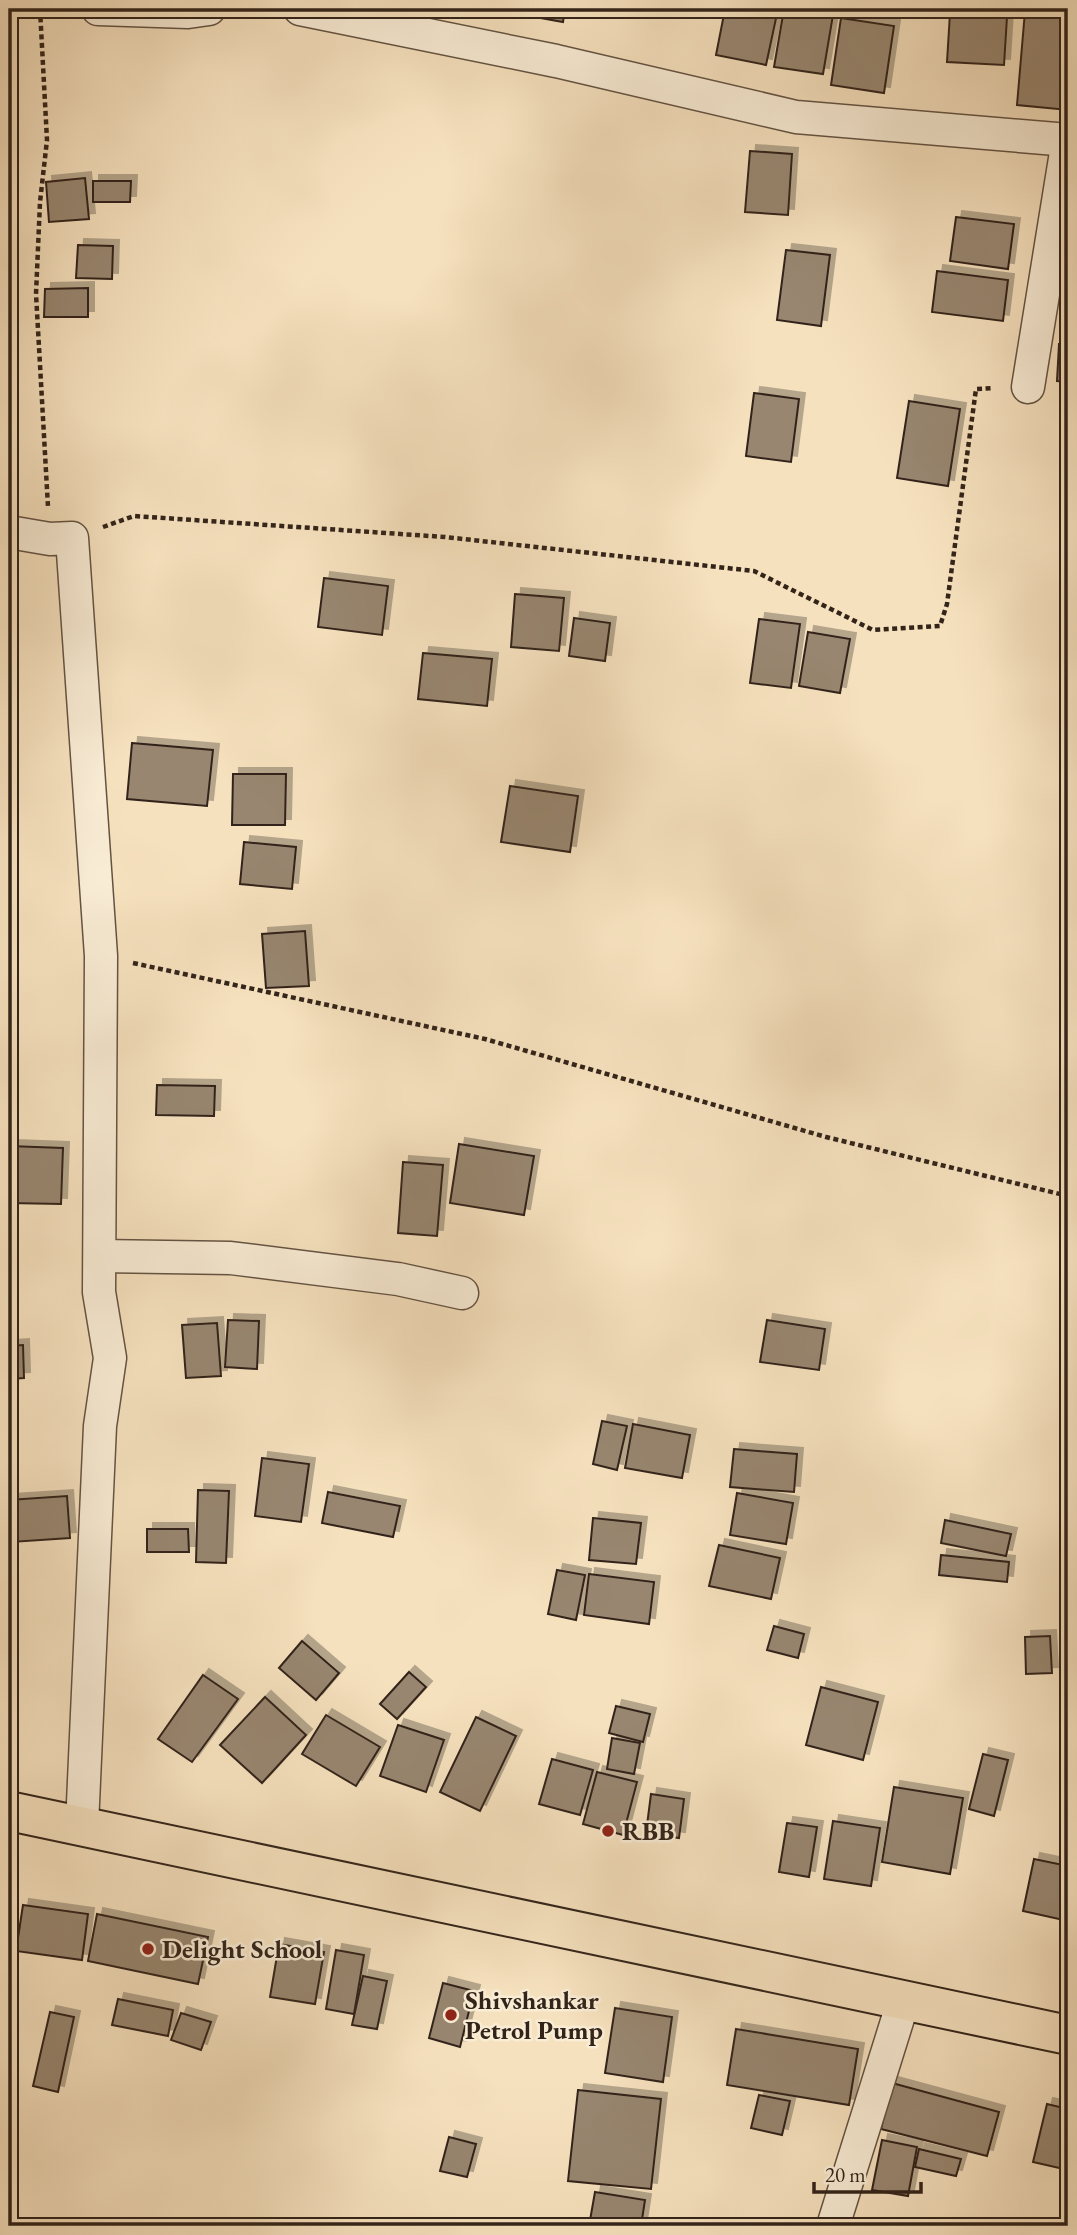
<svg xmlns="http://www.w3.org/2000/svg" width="1077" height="2235" font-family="'EB Garamond',serif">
	<defs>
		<filter id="shadow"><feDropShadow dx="6" dy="-6" stdDeviation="0" flood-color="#0004"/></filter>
	</defs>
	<rect width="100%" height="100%" fill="#f6e1be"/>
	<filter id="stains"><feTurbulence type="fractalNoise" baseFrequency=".00286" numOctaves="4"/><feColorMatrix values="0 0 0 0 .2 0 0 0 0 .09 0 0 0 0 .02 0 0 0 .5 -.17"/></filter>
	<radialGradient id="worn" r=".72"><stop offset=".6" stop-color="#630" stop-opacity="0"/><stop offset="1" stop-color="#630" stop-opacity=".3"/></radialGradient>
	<!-- building -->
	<g fill="#98866f" stroke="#33241a" stroke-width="2" filter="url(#shadow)">
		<path d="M 530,9 L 565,9 L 563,22 L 529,16 Z"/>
		<path d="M 725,9 L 778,9 L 766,65 L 716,55 Z"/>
		<path d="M 784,9 L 834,9 L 823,74 L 774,67 Z"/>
		<path d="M 1025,11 L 1068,15 L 1068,110 L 1017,105 Z"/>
		<path d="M 950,13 L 1007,17 L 1004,65 L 947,62 Z"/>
		<path d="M 841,18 L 894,26 L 884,93 L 831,85 Z"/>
		<path d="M 750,151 L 792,154 L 788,215 L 745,212 Z"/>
		<path d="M 85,178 L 89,219 L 49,222 L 46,182 Z"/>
		<path d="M 93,181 L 131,181 L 130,202 L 93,202 Z"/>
		<path d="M 956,217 L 1014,224 L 1008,269 L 950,261 Z"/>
		<path d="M 78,245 L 113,246 L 112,279 L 76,278 Z"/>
		<path d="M 786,250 L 830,255 L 821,326 L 777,320 Z"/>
		<path d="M 937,271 L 1008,280 L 1003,321 L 932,312 Z"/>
		<path d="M 88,288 L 88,317 L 44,317 L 45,289 Z"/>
		<path d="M 1059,344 L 1068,344 L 1068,382 L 1057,381 Z"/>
		<path d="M 754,393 L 799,399 L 791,462 L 746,456 Z"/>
		<path d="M 909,401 L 960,409 L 948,486 L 897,478 Z"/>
		<path d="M 324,578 L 388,586 L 382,635 L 318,627 Z"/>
		<path d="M 515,594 L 564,598 L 559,651 L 511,647 Z"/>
		<path d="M 574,618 L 610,623 L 605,661 L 569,656 Z"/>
		<path d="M 759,619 L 800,624 L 791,688 L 750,683 Z"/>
		<path d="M 808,632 L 850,639 L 840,693 L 799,686 Z"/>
		<path d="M 423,653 L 492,659 L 487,706 L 418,699 Z"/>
		<path d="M 132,743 L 213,750 L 207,806 L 127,799 Z"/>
		<path d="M 233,774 L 286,774 L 285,825 L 232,825 Z"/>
		<path d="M 510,786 L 578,796 L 570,852 L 501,842 Z"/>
		<path d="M 244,842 L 296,847 L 292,889 L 240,884 Z"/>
		<path d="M 305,931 L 309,986 L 266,988 L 262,934 Z"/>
		<path d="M 157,1085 L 215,1086 L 214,1116 L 156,1115 Z"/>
		<path d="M 459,1144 L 534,1156 L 524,1215 L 450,1203 Z"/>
		<path d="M 9,1146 L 63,1148 L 61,1204 L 9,1203 Z"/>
		<path d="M 403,1162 L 443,1165 L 437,1236 L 398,1233 Z"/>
		<path d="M 228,1320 L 259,1321 L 257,1369 L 225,1367 Z"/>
		<path d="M 767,1320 L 825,1329 L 819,1370 L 760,1362 Z"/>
		<path d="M 217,1323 L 221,1376 L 186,1378 L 182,1325 Z"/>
		<path d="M 23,1345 L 24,1378 L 9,1379 L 9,1346 Z"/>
		<path d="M 602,1421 L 627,1426 L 617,1470 L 593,1464 Z"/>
		<path d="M 633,1424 L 690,1435 L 682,1478 L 625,1468 Z"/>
		<path d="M 734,1449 L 797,1454 L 794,1492 L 730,1487 Z"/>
		<path d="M 262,1458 L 309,1464 L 301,1522 L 255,1516 Z"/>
		<path d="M 198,1490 L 229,1491 L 226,1563 L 196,1562 Z"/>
		<path d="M 328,1492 L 400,1506 L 393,1537 L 322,1523 Z"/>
		<path d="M 737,1493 L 793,1503 L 786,1544 L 730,1535 Z"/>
		<path d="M 67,1496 L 70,1538 L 11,1542 L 9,1500 Z"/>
		<path d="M 593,1518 L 641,1523 L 636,1564 L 589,1560 Z"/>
		<path d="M 945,1520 L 1011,1534 L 1006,1556 L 941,1543 Z"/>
		<path d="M 147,1529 L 188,1529 L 189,1552 L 147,1552 Z"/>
		<path d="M 719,1545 L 780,1558 L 771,1599 L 709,1586 Z"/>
		<path d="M 941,1555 L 1009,1562 L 1007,1582 L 939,1575 Z"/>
		<path d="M 557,1570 L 585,1575 L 576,1620 L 548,1614 Z"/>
		<path d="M 589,1574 L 654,1582 L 649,1624 L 584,1615 Z"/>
		<path d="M 774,1626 L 804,1634 L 798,1658 L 767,1650 Z"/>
		<path d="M 1050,1636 L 1052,1673 L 1026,1674 L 1025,1637 Z"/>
		<path d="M 302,1641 L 339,1673 L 316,1700 L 279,1668 Z"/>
		<path d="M 409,1672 L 426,1687 L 397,1719 L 380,1704 Z"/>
		<path d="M 203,1675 L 238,1699 L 192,1762 L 158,1739 Z"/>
		<path d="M 821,1687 L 878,1702 L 863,1760 L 806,1745 Z"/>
		<path d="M 265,1697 L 306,1735 L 262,1783 L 220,1745 Z"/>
		<path d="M 616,1706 L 650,1714 L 643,1742 L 609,1733 Z"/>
		<path d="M 326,1715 L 380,1747 L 356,1786 L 302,1754 Z"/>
		<path d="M 476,1717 L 516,1736 L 480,1811 L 440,1792 Z"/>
		<path d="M 398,1725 L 444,1740 L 426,1792 L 380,1776 Z"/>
		<path d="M 612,1738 L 640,1743 L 634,1774 L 607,1769 Z"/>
		<path d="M 983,1754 L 1008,1760 L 994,1816 L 969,1809 Z"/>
		<path d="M 552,1759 L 593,1770 L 580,1815 L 539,1804 Z"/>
		<path d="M 597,1772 L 637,1782 L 623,1835 L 583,1824 Z"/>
		<path d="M 894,1787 L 963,1798 L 950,1874 L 882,1862 Z"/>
		<path d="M 651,1794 L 684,1799 L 679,1838 L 646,1833 Z"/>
		<path d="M 833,1821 L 880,1828 L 871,1886 L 824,1879 Z"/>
		<path d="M 787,1823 L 817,1827 L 809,1877 L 779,1872 Z"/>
		<path d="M 1034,1859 L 1068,1866 L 1068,1921 L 1023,1911 Z"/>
		<path d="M 23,1905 L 88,1914 L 82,1960 L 16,1951 Z"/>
		<path d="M 97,1914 L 208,1937 L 198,1984 L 88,1961 Z"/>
		<path d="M 279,1944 L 324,1952 L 315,2004 L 270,1997 Z"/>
		<path d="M 336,1950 L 364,1955 L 354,2014 L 326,2009 Z"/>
		<path d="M 363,1976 L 387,1981 L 377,2029 L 352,2025 Z"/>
		<path d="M 443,1983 L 474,1991 L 460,2047 L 429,2038 Z"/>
		<path d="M 118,1999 L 173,2010 L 168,2036 L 112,2025 Z"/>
		<path d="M 615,2008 L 672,2017 L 663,2082 L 605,2073 Z"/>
		<path d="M 50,2012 L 74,2017 L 58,2092 L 33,2086 Z"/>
		<path d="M 181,2013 L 211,2022 L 201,2050 L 171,2040 Z"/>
		<path d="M 736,2029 L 858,2049 L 849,2105 L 727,2085 Z"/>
		<path d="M 892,2083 L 999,2112 L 987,2156 L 881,2129 Z"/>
		<path d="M 578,2090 L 661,2099 L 651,2189 L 568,2181 Z"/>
		<path d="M 759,2095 L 790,2101 L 782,2135 L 751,2128 Z"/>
		<path d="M 1047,2104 L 1068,2109 L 1068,2170 L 1033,2162 Z"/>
		<path d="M 449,2137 L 476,2144 L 467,2177 L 440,2171 Z"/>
		<path d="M 882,2140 L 917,2147 L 908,2196 L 872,2190 Z"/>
		<path d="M 919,2149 L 961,2159 L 956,2176 L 915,2167 Z"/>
		<path d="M 595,2192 L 645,2200 L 641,2226 L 589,2226 Z"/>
	</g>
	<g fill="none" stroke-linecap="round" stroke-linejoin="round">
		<!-- street casing -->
		<g stroke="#645343" stroke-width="35">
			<g id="street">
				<path d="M 98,9 L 188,12 L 209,9"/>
				<path d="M 300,9 L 556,61 L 796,117 L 1068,140"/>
				<path d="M 1028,387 L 1068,140"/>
				<path d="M 9,532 L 50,539 L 72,538 L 101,956 L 99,1292 L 110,1358 L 100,1426 L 82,1825"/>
				<path d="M 100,1256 L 231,1258 L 398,1279 L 462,1293"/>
				<path d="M 833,2226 L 904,1999"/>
			</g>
		</g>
		<!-- primary casing -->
		<g stroke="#33241a" stroke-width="42">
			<path id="primary" d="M 9,1811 L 1068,2035"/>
		</g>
		<!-- path -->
		<g stroke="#33241a" stroke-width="4.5" stroke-dasharray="5 3.5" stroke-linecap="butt">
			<path d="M 40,9 L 47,140 L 40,202 L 36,294 L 48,507"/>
			<path d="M 103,527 L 134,516 L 445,537 L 754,571 L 873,630 L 940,626 L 947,604 L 976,389 L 994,388"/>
			<path d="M 133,963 L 485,1039 L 826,1137 L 1068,1196"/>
		</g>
		<!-- street -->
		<use href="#street" stroke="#f9ecd5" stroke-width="32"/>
		<!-- primary -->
		<use href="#primary" stroke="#f6e1be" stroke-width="38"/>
	</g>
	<!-- markers -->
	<g fill="#8f2418" stroke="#f9ecd5" stroke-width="2.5">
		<circle cx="608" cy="1831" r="7"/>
		<circle cx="148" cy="1949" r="7"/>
		<circle cx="451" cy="2015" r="7"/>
	</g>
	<g text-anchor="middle" stroke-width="5" stroke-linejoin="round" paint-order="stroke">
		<!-- poi labels -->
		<g font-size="26" font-weight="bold" fill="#33241a" stroke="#f9ecd5" text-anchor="start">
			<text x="622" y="1840">RBB</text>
			<text x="162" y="1958">Delight School</text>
			<text x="465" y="2009">Shivshankar<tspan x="465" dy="30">Petrol Pump</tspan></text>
		</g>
	</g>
	<!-- margin -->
	<rect width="1077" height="2235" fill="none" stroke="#f6e1be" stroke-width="35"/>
	<rect x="10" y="10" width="1056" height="2214" fill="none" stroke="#33241a" stroke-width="3.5"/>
	<rect x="18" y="18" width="1042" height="2200" fill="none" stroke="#33241a" stroke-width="2"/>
	<!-- scale -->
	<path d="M814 2182v10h107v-10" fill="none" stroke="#33241a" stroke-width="3.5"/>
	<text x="825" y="2182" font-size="21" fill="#33241a" stroke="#f9ecd5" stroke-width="5" paint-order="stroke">20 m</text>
	<rect width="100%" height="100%" filter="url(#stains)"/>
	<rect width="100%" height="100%" fill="url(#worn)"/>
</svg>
